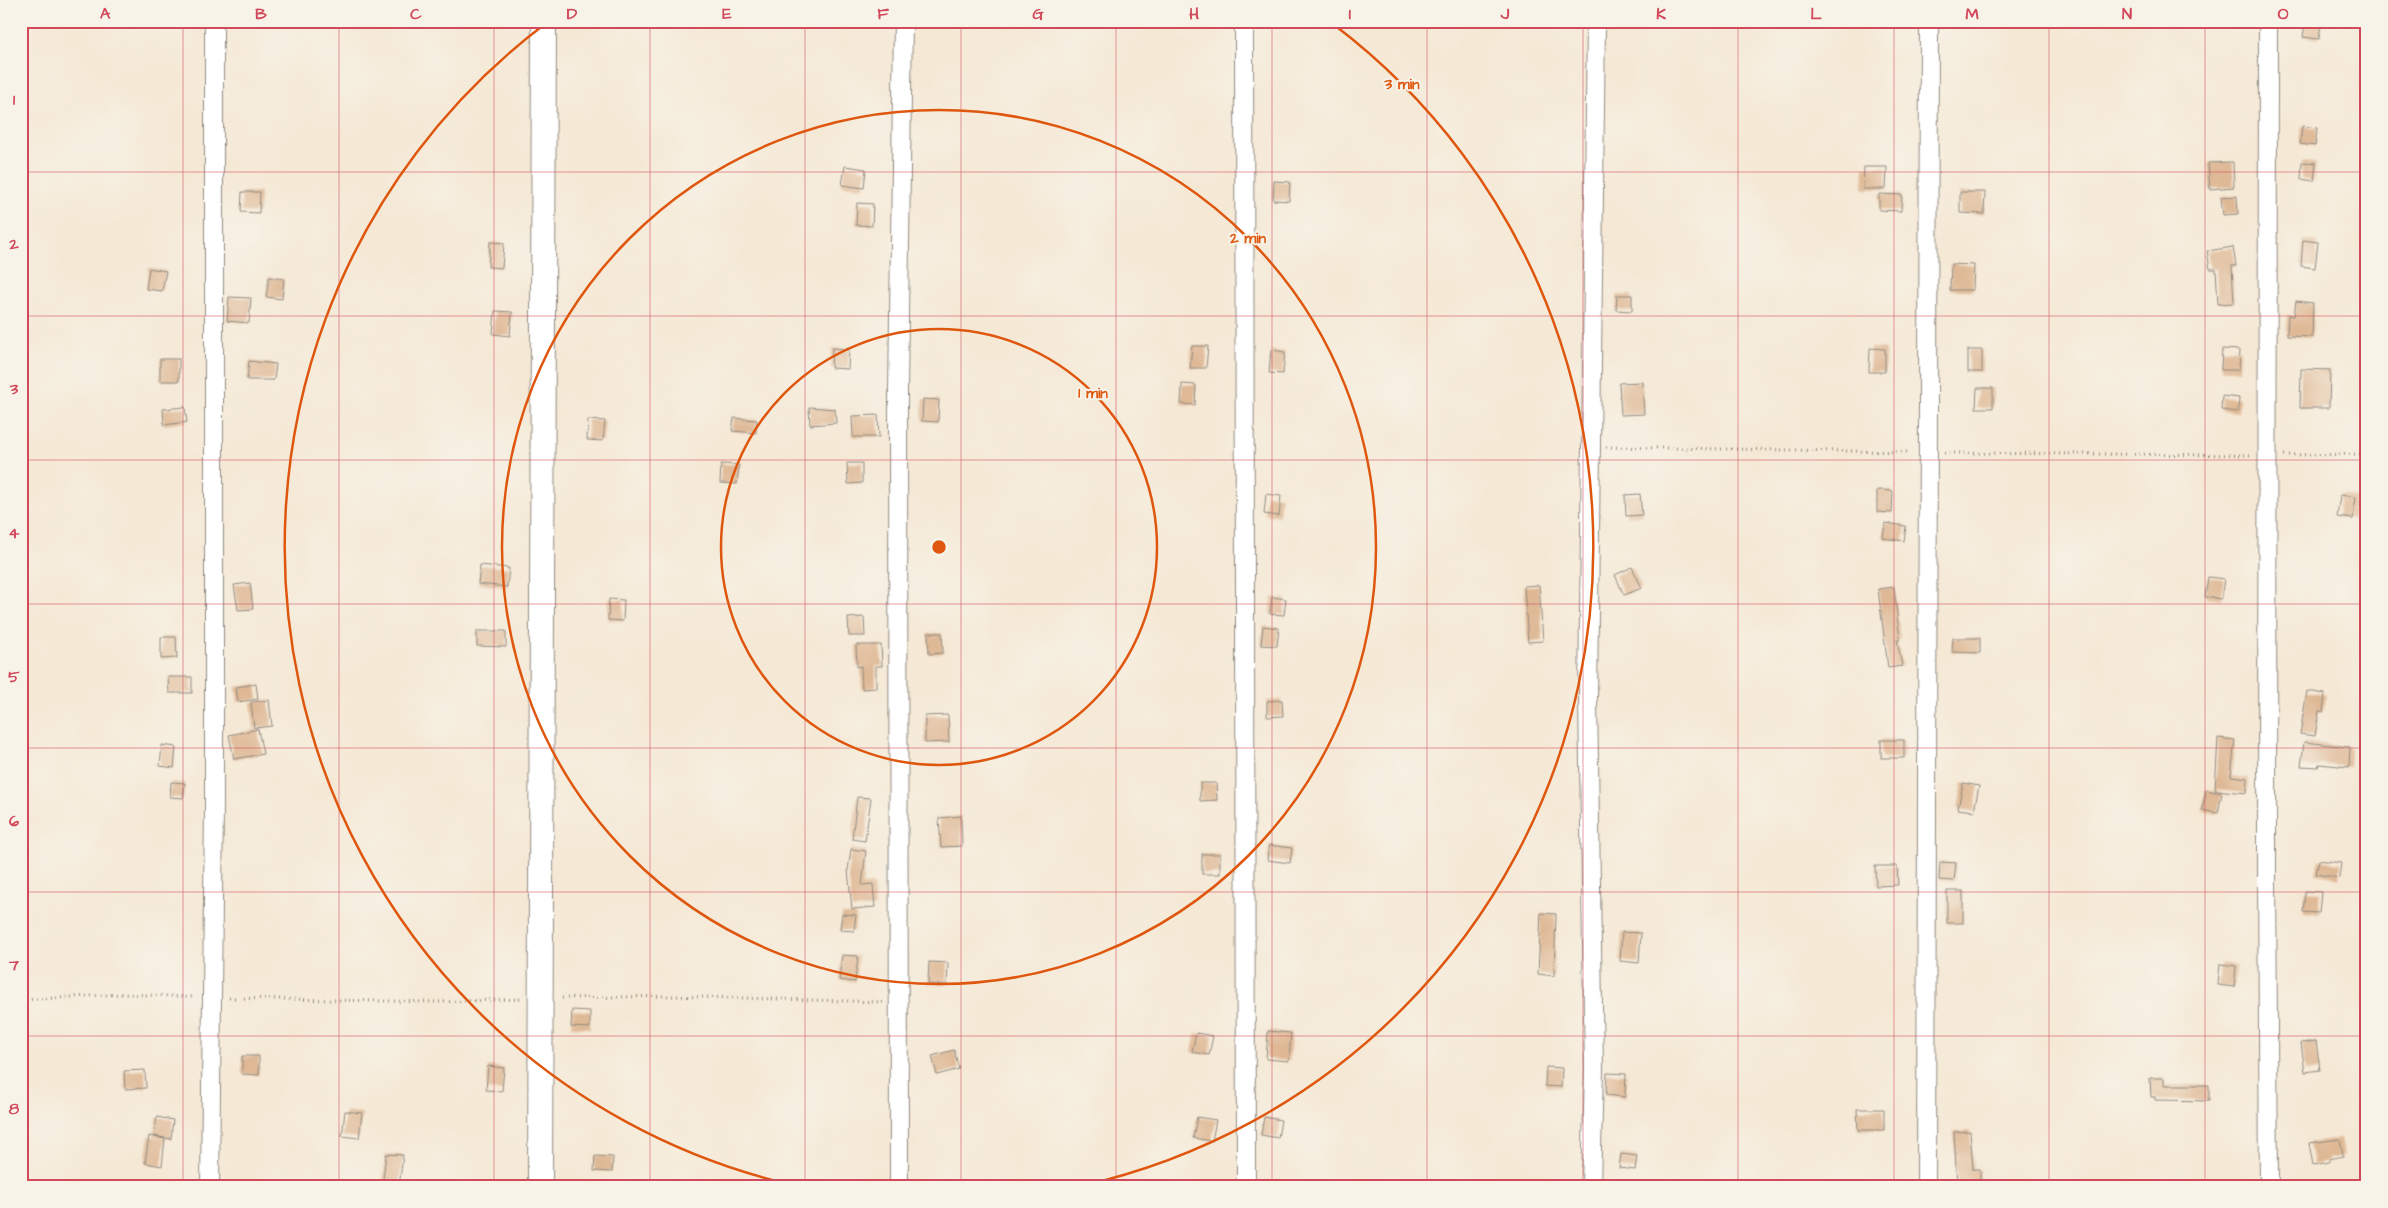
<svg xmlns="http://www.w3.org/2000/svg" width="2388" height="1208" font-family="'Architects Daughter',sans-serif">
	<rect width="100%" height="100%" fill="#f7f3e8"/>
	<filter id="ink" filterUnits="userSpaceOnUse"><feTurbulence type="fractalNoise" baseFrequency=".02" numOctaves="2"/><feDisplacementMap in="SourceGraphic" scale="10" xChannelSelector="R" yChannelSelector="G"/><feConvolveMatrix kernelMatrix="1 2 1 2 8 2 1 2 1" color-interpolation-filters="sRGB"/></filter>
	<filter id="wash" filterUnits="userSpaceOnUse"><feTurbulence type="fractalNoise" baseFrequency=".0096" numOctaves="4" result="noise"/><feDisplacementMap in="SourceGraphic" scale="20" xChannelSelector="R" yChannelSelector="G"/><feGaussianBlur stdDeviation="1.12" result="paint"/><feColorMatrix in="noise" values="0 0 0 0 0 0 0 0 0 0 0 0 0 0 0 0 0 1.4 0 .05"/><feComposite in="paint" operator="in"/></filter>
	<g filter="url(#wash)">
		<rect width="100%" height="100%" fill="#f5e8d5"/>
		<g id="blocks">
			<!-- building -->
			<g fill="#dfb996">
				<path d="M 2305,22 L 2321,24 L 2319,39 L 2303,37 Z"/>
				<path d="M 2302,126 L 2317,128 L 2315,146 L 2300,144 Z"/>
				<path d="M 2233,162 L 2234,187 L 2210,189 L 2208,163 Z"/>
				<path d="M 2302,162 L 2316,163 L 2314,181 L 2301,179 Z"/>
				<path d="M 845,166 L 866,169 L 864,188 L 842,185 Z"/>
				<path d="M 1864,167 L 1887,167 L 1886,189 L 1863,189 Z"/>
				<path d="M 1274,181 L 1290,182 L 1289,201 L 1273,200 Z"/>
				<path d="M 242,192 L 260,192 L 259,213 L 241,212 Z"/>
				<path d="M 1960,192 L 1985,192 L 1984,214 L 1960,213 Z"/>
				<path d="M 1879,194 L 1902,195 L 1901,211 L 1879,210 Z"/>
				<path d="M 2237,196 L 2238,214 L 2223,215 L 2221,197 Z"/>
				<path d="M 857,203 L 873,204 L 872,226 L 856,225 Z"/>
				<path d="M 2303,240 L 2318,242 L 2315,268 L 2301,266 Z"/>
				<path d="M 490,242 L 504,243 L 502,268 L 488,267 Z"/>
				<path d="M 2233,247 L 2236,266 L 2232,266 L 2234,303 L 2218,304 L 2216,269 L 2210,269 L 2207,251 Z"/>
				<path d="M 1951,264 L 1974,265 L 1973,290 L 1950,290 Z"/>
				<path d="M 149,268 L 166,271 L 162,291 L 146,289 Z"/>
				<path d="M 269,277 L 284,279 L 282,299 L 266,297 Z"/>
				<path d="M 1617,295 L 1632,295 L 1632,311 L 1616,310 Z"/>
				<path d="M 229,297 L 251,298 L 249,323 L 227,321 Z"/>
				<path d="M 2296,301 L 2313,303 L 2312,337 L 2287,336 L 2288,315 L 2294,316 Z"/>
				<path d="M 495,311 L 512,312 L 510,336 L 493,334 Z"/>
				<path d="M 1192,346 L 1208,346 L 1206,368 L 1190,368 Z"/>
				<path d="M 832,348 L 849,349 L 848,369 L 831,368 Z"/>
				<path d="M 1870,348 L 1885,349 L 1885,372 L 1869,372 Z"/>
				<path d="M 2222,349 L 2240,350 L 2239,370 L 2221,370 Z"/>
				<path d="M 1271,350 L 1285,352 L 1283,374 L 1269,373 Z"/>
				<rect x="1968" y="350" width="14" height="22"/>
				<rect x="160" y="359" width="19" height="22"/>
				<path d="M 249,361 L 276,364 L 274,380 L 247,380 Z"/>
				<path d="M 2301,369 L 2330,370 L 2329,408 L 2300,408 Z"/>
				<path d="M 1642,382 L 1644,414 L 1621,415 L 1619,383 Z"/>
				<path d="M 1182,384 L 1196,385 L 1195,405 L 1181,404 Z"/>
				<path d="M 1977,388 L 1993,388 L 1993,408 L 1976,408 Z"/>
				<path d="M 2222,396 L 2239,398 L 2238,412 L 2221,410 Z"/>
				<path d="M 923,399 L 939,400 L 938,422 L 922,421 Z"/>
				<path d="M 185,407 L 187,422 L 164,425 L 163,409 Z"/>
				<path d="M 809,407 L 835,409 L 836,423 L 810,425 Z"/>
				<path d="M 878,415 L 879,437 L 853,437 L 852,416 Z"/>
				<path d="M 734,418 L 757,420 L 756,433 L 732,431 Z"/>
				<path d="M 588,420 L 605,421 L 603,441 L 587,440 Z"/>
				<path d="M 847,463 L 862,463 L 862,483 L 848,484 Z"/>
				<path d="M 721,464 L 739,465 L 737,484 L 720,483 Z"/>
				<path d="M 1877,490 L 1893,491 L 1892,513 L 1877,512 Z"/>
				<path d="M 1266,494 L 1281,496 L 1279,516 L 1264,514 Z"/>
				<path d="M 1640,494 L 1642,515 L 1626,516 L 1625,495 Z"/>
				<path d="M 2340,495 L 2356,497 L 2353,519 L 2337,517 Z"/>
				<path d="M 1885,523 L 1906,526 L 1904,541 L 1883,538 Z"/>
				<path d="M 480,565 L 509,568 L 507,587 L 478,584 Z"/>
				<path d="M 1632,567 L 1642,588 L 1624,595 L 1615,575 Z"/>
				<path d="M 2208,577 L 2224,579 L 2221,599 L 2205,597 Z"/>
				<path d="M 250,583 L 253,609 L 238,610 L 234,585 Z"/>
				<path d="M 1539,585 L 1543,641 L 1528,642 L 1524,586 Z"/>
				<path d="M 1894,587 L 1900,640 L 1897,640 L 1902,666 L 1888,668 L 1878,589 Z"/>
				<path d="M 1272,597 L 1286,599 L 1284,615 L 1270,614 Z"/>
				<path d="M 609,599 L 624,600 L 623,621 L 608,620 Z"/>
				<path d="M 864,617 L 865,636 L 849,636 L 848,618 Z"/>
				<path d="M 1263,626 L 1279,628 L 1277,646 L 1261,645 Z"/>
				<path d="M 477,631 L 506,631 L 506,647 L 477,646 Z"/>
				<path d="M 928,633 L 942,633 L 943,653 L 929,654 Z"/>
				<path d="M 161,637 L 176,637 L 177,658 L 161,659 Z"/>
				<path d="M 1953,638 L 1980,638 L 1980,653 L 1952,652 Z"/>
				<path d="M 856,645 L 881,645 L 882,666 L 876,666 L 876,688 L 862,689 L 861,666 L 857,667 Z"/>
				<path d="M 168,677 L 192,677 L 192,693 L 169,693 Z"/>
				<path d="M 256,684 L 258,699 L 238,702 L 236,687 Z"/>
				<path d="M 2307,691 L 2325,694 L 2323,712 L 2319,711 L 2315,736 L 2300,734 Z"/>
				<path d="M 269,700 L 272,726 L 254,728 L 251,702 Z"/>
				<path d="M 1282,700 L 1283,716 L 1267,717 L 1267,701 Z"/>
				<path d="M 948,715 L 949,742 L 925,743 L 925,716 Z"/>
				<path d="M 258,729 L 263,754 L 234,759 L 229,735 Z"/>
				<path d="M 2218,738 L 2235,740 L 2231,776 L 2248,778 L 2247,793 L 2215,790 Z"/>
				<rect x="1881" y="740" width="23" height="18"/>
				<path d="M 2304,742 L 2350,747 L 2349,767 L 2319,764 L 2318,767 L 2301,766 Z"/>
				<path d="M 162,745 L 176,747 L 174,768 L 160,766 Z"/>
				<path d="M 171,782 L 185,783 L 183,798 L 170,797 Z"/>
				<path d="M 1200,783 L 1216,783 L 1217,800 L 1200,801 Z"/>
				<path d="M 1963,783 L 1979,786 L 1974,811 L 1958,809 Z"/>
				<path d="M 2206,790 L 2222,793 L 2218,813 L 2202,810 Z"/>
				<path d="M 857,797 L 871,798 L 865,841 L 852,839 Z"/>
				<path d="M 961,816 L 962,846 L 941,847 L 939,818 Z"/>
				<path d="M 1269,845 L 1292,848 L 1290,863 L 1267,860 Z"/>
				<path d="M 851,849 L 866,851 L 862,885 L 873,884 L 875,907 L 852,909 L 848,870 Z"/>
				<rect x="1202" y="854" width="18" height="20"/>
				<path d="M 2319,860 L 2341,863 L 2339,878 L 2316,874 Z"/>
				<path d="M 1940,862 L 1956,863 L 1954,881 L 1939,880 Z"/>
				<path d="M 1875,866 L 1897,866 L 1898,885 L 1876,886 Z"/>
				<rect x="1947" y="891" width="16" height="32"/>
				<path d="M 2305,891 L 2321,892 L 2319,913 L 2303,912 Z"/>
				<path d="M 1541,913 L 1556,914 L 1554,976 L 1538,974 Z"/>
				<path d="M 842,914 L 856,915 L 854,931 L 840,930 Z"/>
				<path d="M 1622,932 L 1641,933 L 1639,963 L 1620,961 Z"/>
				<path d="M 842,955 L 858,956 L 855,982 L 839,980 Z"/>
				<path d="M 929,962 L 948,963 L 947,985 L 928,984 Z"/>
				<path d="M 2220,964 L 2236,966 L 2234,987 L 2218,985 Z"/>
				<path d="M 572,1010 L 590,1011 L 590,1028 L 571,1027 Z"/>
				<path d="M 1268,1031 L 1291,1033 L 1289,1061 L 1266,1059 Z"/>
				<path d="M 1196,1033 L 1213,1036 L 1209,1055 L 1192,1052 Z"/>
				<path d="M 2316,1041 L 2320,1070 L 2305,1072 L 2301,1043 Z"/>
				<path d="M 954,1050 L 959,1069 L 937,1075 L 932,1056 Z"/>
				<path d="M 242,1056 L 259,1056 L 259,1075 L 242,1074 Z"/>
				<path d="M 488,1066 L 504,1068 L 502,1091 L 486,1090 Z"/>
				<path d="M 1546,1067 L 1562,1068 L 1561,1087 L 1545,1086 Z"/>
				<path d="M 145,1070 L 146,1088 L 125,1089 L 124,1071 Z"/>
				<path d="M 1607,1073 L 1626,1074 L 1625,1097 L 1606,1095 Z"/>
				<path d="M 2150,1078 L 2164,1078 L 2164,1085 L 2209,1085 L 2209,1101 L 2155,1100 L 2155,1097 L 2151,1097 Z"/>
				<path d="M 1857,1109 L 1884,1109 L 1884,1130 L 1858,1130 Z"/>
				<path d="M 345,1111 L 362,1113 L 359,1138 L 342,1136 Z"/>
				<path d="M 157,1117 L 173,1120 L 171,1139 L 154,1136 Z"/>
				<path d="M 1197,1117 L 1216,1120 L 1212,1141 L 1193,1138 Z"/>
				<path d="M 1264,1117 L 1281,1120 L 1278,1138 L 1261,1135 Z"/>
				<path d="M 1970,1131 L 1973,1169 L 1980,1169 L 1980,1187 L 1957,1187 L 1954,1132 Z"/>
				<path d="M 149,1136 L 165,1139 L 162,1166 L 145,1163 Z"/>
				<path d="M 2340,1139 L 2343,1156 L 2329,1159 L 2329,1162 L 2313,1165 L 2309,1143 Z"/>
				<path d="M 386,1154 L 403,1155 L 399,1187 L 382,1187 Z"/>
				<path d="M 1621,1154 L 1637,1156 L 1635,1170 L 1619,1168 Z"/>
				<path d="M 595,1156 L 613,1157 L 612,1172 L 594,1171 Z"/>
			</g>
		</g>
	</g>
	<g filter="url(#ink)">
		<use href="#blocks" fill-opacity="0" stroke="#908a80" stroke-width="1"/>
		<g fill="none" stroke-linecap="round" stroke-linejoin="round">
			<!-- street casing -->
			<g stroke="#908a80" stroke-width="20">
				<g id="street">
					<path d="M 1244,21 L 1246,1187"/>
					<path d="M 2268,21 L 2267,873 L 2269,1187"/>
					<path d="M 210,1187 L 214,804 L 214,21"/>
					<path d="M 899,1187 L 898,390 L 903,21"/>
					<path d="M 1591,1187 L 1594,1070 L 1588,699 L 1596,21"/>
					<path d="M 1926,1187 L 1929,21"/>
				</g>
			</g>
			<!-- secondary casing -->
			<g stroke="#908a80" stroke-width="26">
				<path id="secondary" d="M 540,1187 L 544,21"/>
			</g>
			<!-- path -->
			<g stroke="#908a80" stroke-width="3" stroke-dasharray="1 4" stroke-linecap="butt">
				<path d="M 1606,447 L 1910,452"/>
				<path d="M 1944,453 L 2250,455"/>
				<path d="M 2284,455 L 2367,454"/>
				<path d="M 229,998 L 437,1002 L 520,999"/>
				<path d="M 562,998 L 668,996 L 883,1002"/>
				<path d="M 21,1000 L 123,994 L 195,997"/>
			</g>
			<!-- street -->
			<use href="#street" stroke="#fff" stroke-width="18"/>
			<!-- secondary -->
			<use href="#secondary" stroke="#fff" stroke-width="24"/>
		</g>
	</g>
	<!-- grid -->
	<path fill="none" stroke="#d1495b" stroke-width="1" stroke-opacity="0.55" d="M 183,21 L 183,1187M 339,21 L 339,1187M 494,21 L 494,1187M 650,21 L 650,1187M 805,21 L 805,1187M 961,21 L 961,1187M 1116,21 L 1116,1187M 1272,21 L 1272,1187M 1427,21 L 1427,1187M 1583,21 L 1583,1187M 1738,21 L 1738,1187M 1894,21 L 1894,1187M 2049,21 L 2049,1187M 2205,21 L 2205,1187M 21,172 L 2367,172M 21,316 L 2367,316M 21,460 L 2367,460M 21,604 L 2367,604M 21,748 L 2367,748M 21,892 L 2367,892M 21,1036 L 2367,1036"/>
	<!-- distance rings -->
	<g fill="none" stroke="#df570e" stroke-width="2.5">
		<circle cx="939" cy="547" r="218"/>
		<circle cx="939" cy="547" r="437"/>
		<path d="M797 1186A655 655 0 0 1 545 24M1333 24A655 655 0 0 1 1081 1186"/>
	</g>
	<circle cx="939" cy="547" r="8" fill="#df570e" stroke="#f7f3e8" stroke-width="2.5"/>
	<g font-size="15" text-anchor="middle" font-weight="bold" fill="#df570e" stroke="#f7f3e8" stroke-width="4" stroke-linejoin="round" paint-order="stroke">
		<text x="1402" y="89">3 min</text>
		<text x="1248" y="243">2 min</text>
		<text x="1093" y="398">1 min</text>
	</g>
	<!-- margin -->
	<rect width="2388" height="1208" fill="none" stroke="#f7f3e8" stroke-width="55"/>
	<rect x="28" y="28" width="2332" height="1152" fill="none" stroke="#d1495b" stroke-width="2"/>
	<g font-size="16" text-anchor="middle" font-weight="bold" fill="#d1495b">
		<text x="105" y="19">A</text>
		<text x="261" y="19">B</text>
		<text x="416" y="19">C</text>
		<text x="572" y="19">D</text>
		<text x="727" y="19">E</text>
		<text x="883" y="19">F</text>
		<text x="1038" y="19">G</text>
		<text x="1194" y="19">H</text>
		<text x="1350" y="19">I</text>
		<text x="1505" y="19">J</text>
		<text x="1661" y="19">K</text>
		<text x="1816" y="19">L</text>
		<text x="1972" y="19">M</text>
		<text x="2127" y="19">N</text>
		<text x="2283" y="19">O</text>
		<text x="14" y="105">1</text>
		<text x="14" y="249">2</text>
		<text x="14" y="394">3</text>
		<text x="14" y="538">4</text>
		<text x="14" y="682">5</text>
		<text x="14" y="826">6</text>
		<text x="14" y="970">7</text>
		<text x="14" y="1114">8</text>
	</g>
</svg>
